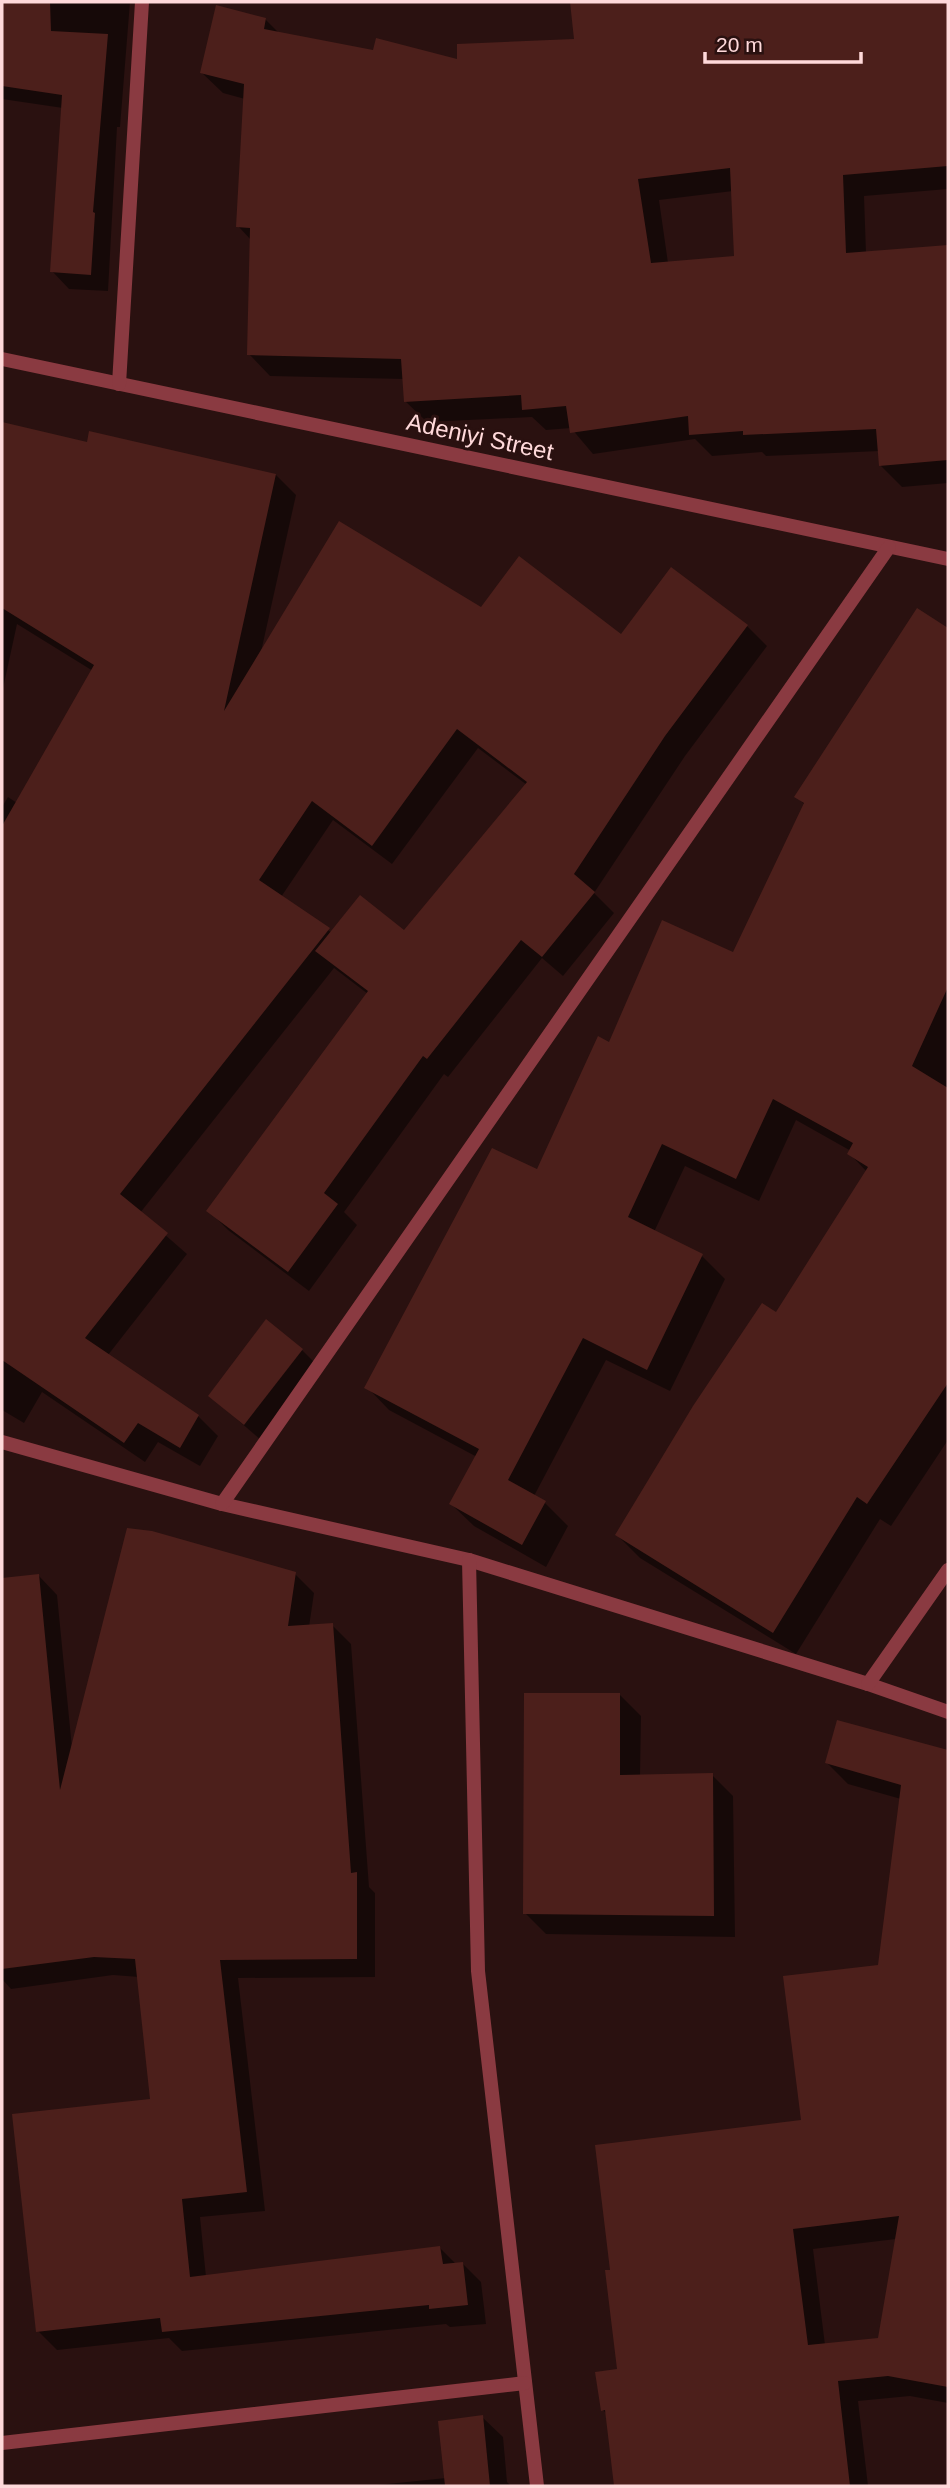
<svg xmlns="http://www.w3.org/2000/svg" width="950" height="2488" font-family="Helvetica,sans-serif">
	<rect width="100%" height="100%" fill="#2a1110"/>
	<!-- shadow -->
	<g fill="#0007" fill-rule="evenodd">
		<path d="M 2,2 L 130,2 L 120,127 L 117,127 L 108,291 L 69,289 L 52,271 L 63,108 L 2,99 Z"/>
		<path d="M 572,2 L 948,2 L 948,189 L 864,196 L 866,253 L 948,246 L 948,483 L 902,487 L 881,466 L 880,451 L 766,456 L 762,452 L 712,456 L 695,439 L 593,454 L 571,428 L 546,430 L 532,417 L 427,422 L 405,401 L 404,379 L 270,376 L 249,354 L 251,240 L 238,226 L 245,99 L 223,93 L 201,72 L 265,19 L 280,34 L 375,52 L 459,61 L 576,40 ZM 733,191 L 736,258 L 668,263 L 659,200 Z"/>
		<path d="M 2,424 L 88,444 L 276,475 L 296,495 L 261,652 L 481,609 L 621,637 L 747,626 L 767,646 L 685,756 L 594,893 L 614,913 L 563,976 L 542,958 L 448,1077 L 444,1074 L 344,1212 L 357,1225 L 309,1291 L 228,1230 L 208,1210 L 368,994 L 334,968 L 140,1213 L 187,1254 L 108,1355 L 198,1416 L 218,1436 L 200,1466 L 158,1442 L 145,1462 L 42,1392 L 24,1423 L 2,1410 L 2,1068 L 8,1058 L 2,1055 L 2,807 L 8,797 L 17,803 L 93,671 L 17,624 L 2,693 ZM 478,748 L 527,785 L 405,932 L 332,933 L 281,897 L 333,820 L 392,864 Z"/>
		<path d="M 918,610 L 948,630 L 948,1440 L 891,1526 L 880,1519 L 796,1654 L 640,1558 L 617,1535 L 777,1315 L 867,1172 L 849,1153 L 851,1151 L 796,1120 L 759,1201 L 685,1166 L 654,1232 L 702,1256 L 725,1279 L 670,1391 L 606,1360 L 534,1496 L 545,1503 L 568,1526 L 546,1567 L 474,1526 L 451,1504 L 477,1457 L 389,1410 L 367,1387 L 538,1172 L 610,1044 L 734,954 L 805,805 L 797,797 Z"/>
		<path d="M 302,1350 L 319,1367 L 262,1441 L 210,1396 Z"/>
		<path d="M 295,1574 L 314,1593 L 309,1627 L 332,1625 L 351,1644 L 369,1887 L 375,1893 L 375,1977 L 238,1978 L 265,2211 L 200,2217 L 206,2277 L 440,2248 L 456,2264 L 462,2263 L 481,2282 L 486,2324 L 450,2327 L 446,2324 L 182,2351 L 169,2338 L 57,2350 L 38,2331 L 152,2100 L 139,1977 L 113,1975 L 11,1989 L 2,1979 L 2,1580 L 39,1576 L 57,1595 L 72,1748 Z"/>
		<path d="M 620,1695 L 641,1716 L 640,1776 L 712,1775 L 733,1796 L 735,1937 L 546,1934 L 525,1913 Z"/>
		<path d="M 839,1722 L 948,1753 L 948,2403 L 910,2396 L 858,2401 L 868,2486 L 616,2486 L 608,2415 L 603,2410 L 619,2370 L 612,2271 L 803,2121 L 879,1966 L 901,1799 L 848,1784 L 827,1763 ZM 896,2239 L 879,2340 L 825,2345 L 813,2249 Z"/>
		<path d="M 482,2417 L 503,2437 L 507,2482 L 511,2486 L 368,2486 L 446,2478 Z"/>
	</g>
	<!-- building -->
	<g fill="#4c1f1b" fill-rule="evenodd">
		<path d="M 2,2 L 50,2 L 51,31 L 108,34 L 93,212 L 95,213 L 91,275 L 50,272 L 62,95 L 2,86 Z"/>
		<path d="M 570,2 L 948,2 L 948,166 L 843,175 L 846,253 L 948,245 L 948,460 L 879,466 L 876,429 L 743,435 L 743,431 L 689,435 L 688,416 L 570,433 L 566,406 L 522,410 L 521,395 L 404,402 L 401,359 L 247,355 L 250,228 L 236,227 L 244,84 L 200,73 L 216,5 L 266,18 L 264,29 L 373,50 L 376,38 L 457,59 L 457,44 L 574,39 ZM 730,168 L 734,256 L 651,263 L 638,179 Z"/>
		<path d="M 2,422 L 87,442 L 89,431 L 276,474 L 224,711 L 339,521 L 481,607 L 519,556 L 621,634 L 671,567 L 748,625 L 665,736 L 574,874 L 595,892 L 542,957 L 521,940 L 427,1059 L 423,1056 L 324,1193 L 338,1204 L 288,1272 L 206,1211 L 368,991 L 315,951 L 360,895 L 404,930 L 527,782 L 457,729 L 372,846 L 312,801 L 259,880 L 330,928 L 120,1194 L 168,1233 L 85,1338 L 199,1415 L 180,1448 L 138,1423 L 124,1443 L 2,1360 L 2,826 L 94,665 L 2,608 Z"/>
		<path d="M 917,608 L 948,628 L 948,987 L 912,1066 L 948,1088 L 948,1383 L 867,1504 L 857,1497 L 773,1633 L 615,1535 L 693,1406 L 762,1303 L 776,1312 L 868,1167 L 847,1154 L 853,1143 L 773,1099 L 736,1179 L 662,1144 L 628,1217 L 703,1254 L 647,1370 L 583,1338 L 508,1480 L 546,1501 L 522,1545 L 449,1504 L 479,1449 L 364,1388 L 492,1148 L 537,1169 L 598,1036 L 609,1042 L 662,920 L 733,952 L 804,803 L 794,797 Z"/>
		<path d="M 266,1319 L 303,1349 L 244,1425 L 208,1396 Z"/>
		<path d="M 127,1528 L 152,1531 L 296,1572 L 288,1626 L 333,1623 L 351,1873 L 357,1872 L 357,1959 L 220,1960 L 247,2192 L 182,2199 L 190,2277 L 440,2246 L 443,2264 L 463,2262 L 468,2305 L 429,2309 L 429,2305 L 162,2332 L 160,2318 L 36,2332 L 12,2114 L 150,2099 L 135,1959 L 94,1957 L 2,1969 L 2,1578 L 39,1574 L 60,1790 Z"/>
		<path d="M 524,1693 L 620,1693 L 620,1775 L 713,1773 L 714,1916 L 523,1914 Z"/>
		<path d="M 837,1720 L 948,1750 L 948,2387 L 888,2376 L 838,2381 L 850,2486 L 614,2486 L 605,2410 L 601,2411 L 595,2372 L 617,2369 L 605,2270 L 610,2270 L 595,2145 L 801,2120 L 783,1976 L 878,1965 L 901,1785 L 825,1763 ZM 899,2216 L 878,2338 L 808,2345 L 793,2229 Z"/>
		<path d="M 483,2415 L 490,2486 L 445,2486 L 438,2421 Z"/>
	</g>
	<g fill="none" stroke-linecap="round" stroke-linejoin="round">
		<!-- minor -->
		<g stroke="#8a3a41" stroke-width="14">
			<path d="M 2,359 L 948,559"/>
			<path d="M 119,384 L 142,2"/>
			<path d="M 2,1442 L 222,1504 L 469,1560 L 868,1684 L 948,1712"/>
			<path d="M 222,1504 L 889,547"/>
			<path d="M 469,1560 L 478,1971 L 537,2486"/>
			<path d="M 868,1684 L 948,1570"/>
			<path d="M 2,2443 L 525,2383"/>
		</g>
	</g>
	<g text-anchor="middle" stroke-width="6" stroke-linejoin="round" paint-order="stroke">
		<!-- street labels -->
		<g font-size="24" fill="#ffd9da" stroke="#2a1110">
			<text transform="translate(480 437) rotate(12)" y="8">Adeniyi Street</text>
		</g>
	</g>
	<!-- border -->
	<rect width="950" height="2488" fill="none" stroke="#ffd9da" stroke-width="7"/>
	<!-- scale -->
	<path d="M705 52v10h156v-10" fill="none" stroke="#ffd9da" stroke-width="3.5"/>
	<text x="716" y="52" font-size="21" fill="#ffd9da" stroke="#2a1110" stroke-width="5" paint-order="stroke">20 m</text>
</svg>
